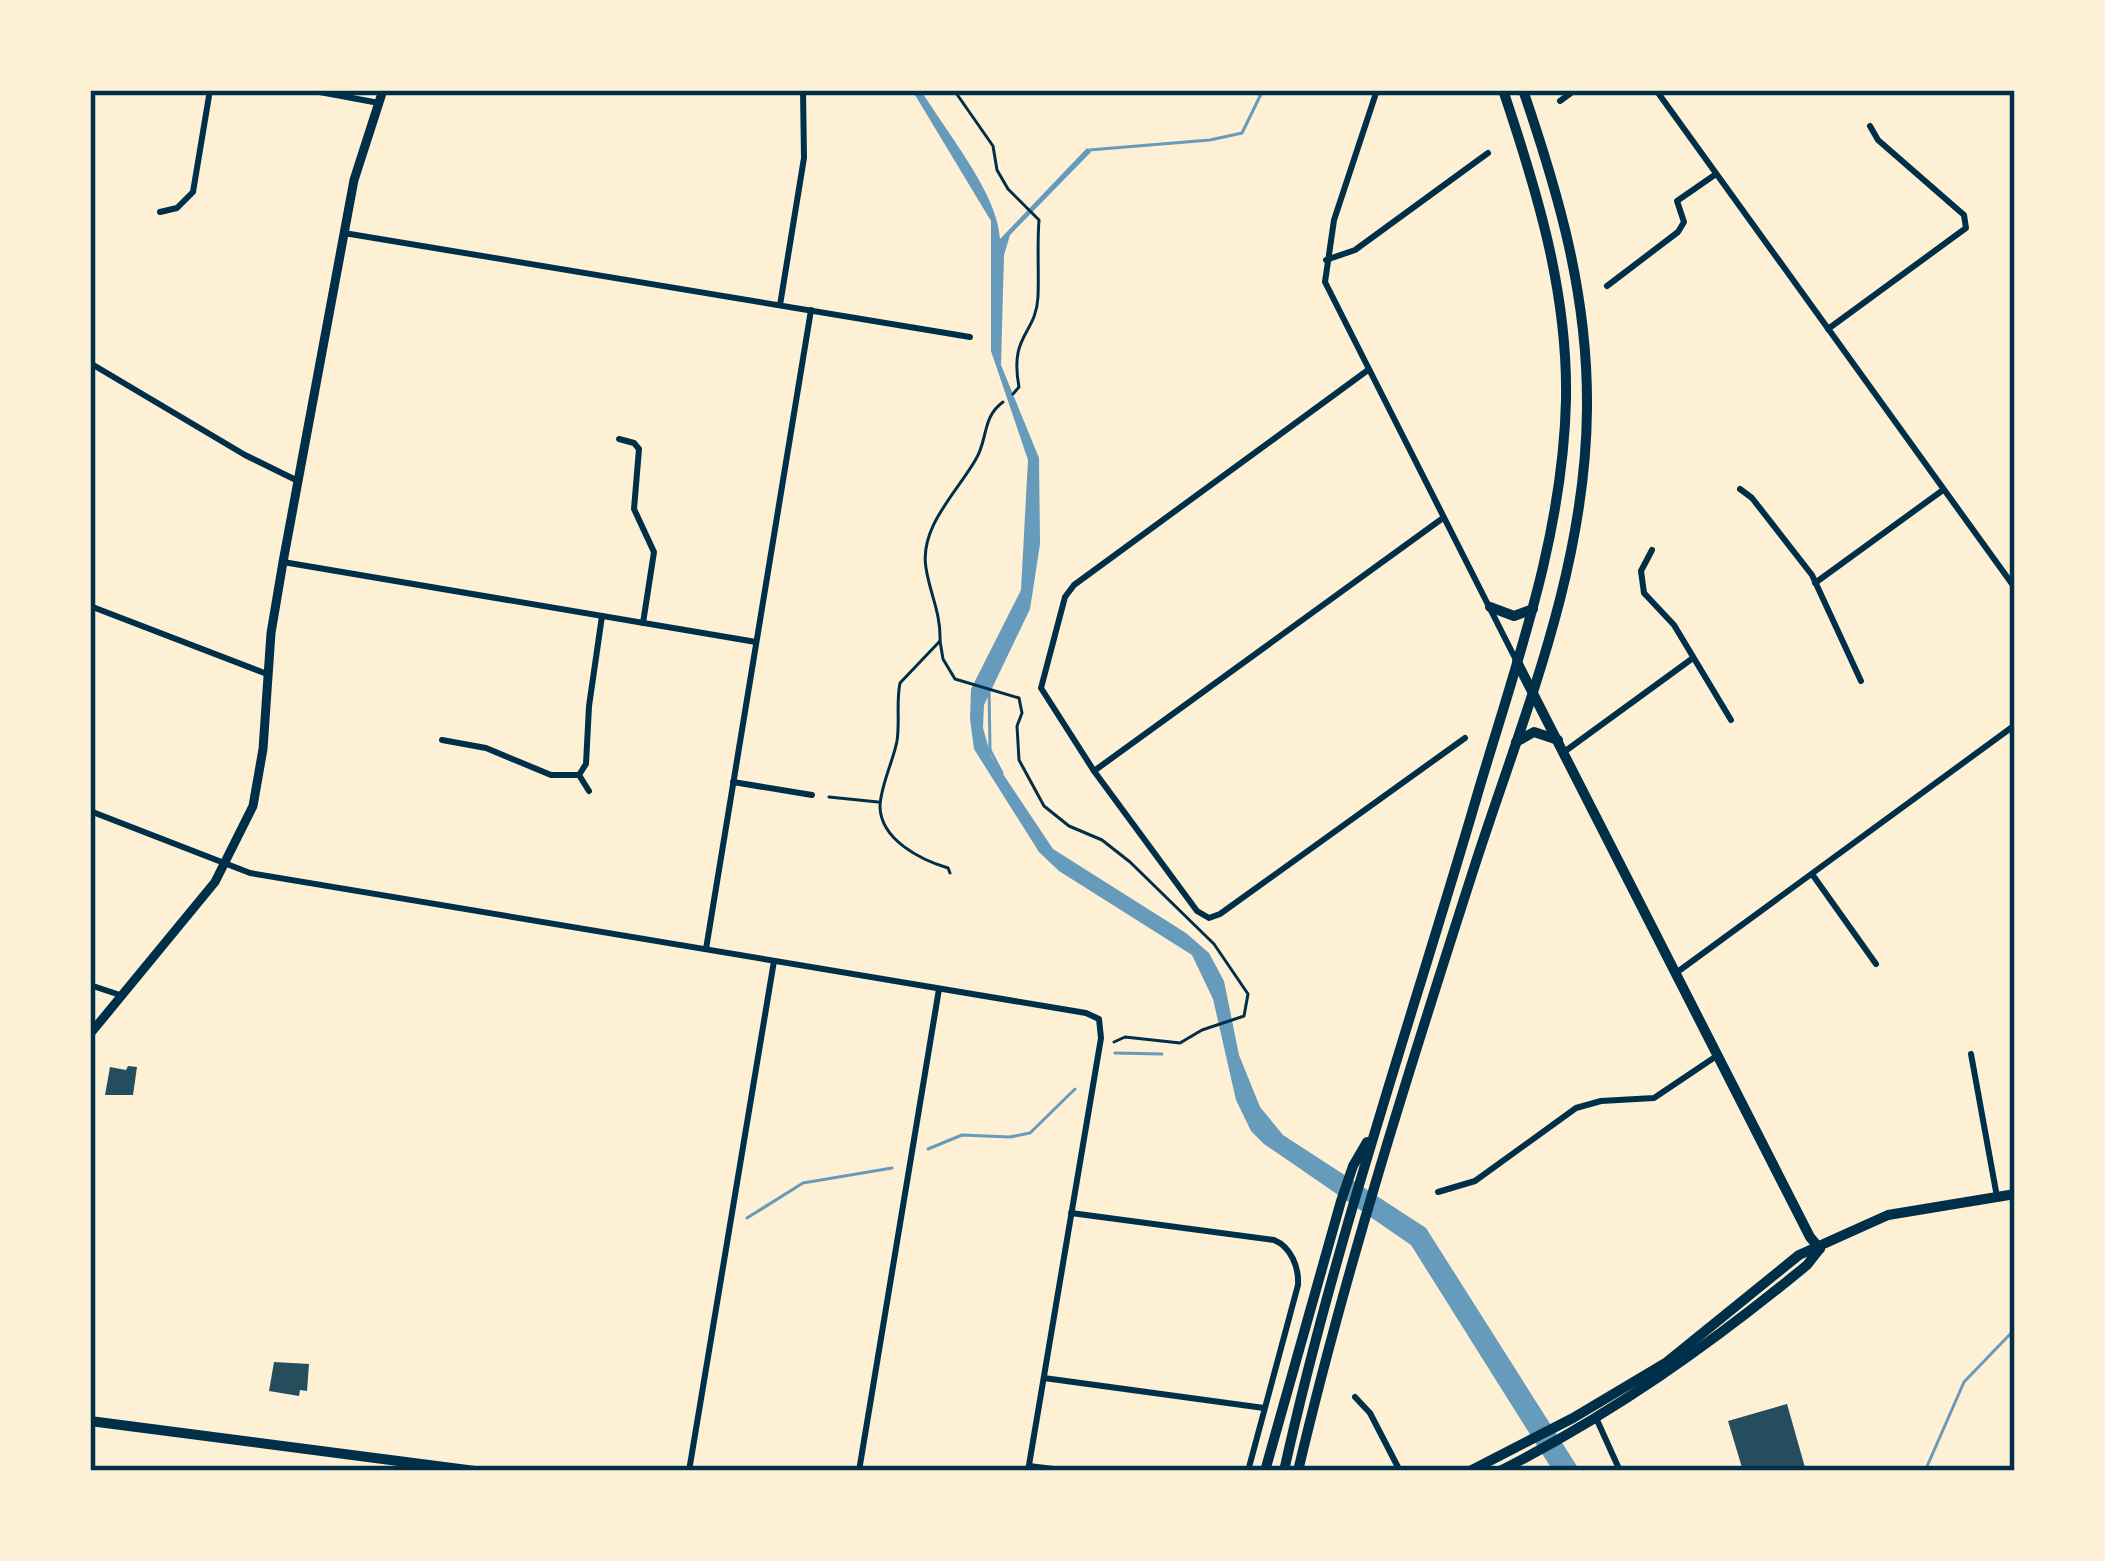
<svg xmlns="http://www.w3.org/2000/svg" width="2105" height="1561" font-family="Lato,sans-serif">
	<rect width="100%" height="100%" fill="#fdf0d5"/>
	<!-- water -->
	<path fill="#669bbc" d="M 912,90 L 921,90 C 945,131 998,193 1000,239 L 1087,148 L 1091,152 L 1010,235 L 1004,255 L 1001,365 L 1039,458 L 1040,544 L 1030,609 L 984,705 L 983,728 L 991,756 L 1053,849 L 1186,933 L 1209,953 L 1224,981 L 1239,1055 L 1260,1107 L 1283,1135 L 1426,1228 L 1580,1471 L 1553,1471 L 1411,1245 L 1264,1144 L 1251,1131 L 1236,1100 L 1213,999 L 1192,955 L 1059,871 L 1039,852 L 974,749 L 970,719 L 971,689 L 1021,590 L 1028,460 L 991,351 L 991,221 Z"/>
	<g fill="none" stroke-linecap="round" stroke-linejoin="round">
		<!-- stream -->
		<g stroke="#669bbc" stroke-width="3">
			<path d="M 1089,150 L 1210,140 L 1242,133 L 1263,90"/>
			<path d="M 989,689 L 990,750 L 1002,773"/>
			<path d="M 1115,1053 L 1162,1054"/>
			<path d="M 928,1149 L 962,1135 L 1010,1137 L 1030,1133 L 1075,1089"/>
			<path d="M 747,1218 L 803,1183 L 892,1168"/>
			<path d="M 1925,1471 L 1964,1382 L 2015,1329"/>
		</g>
	</g>
	<!-- building -->
	<g fill="#264d5e">
		<path d="M 128,1066 L 137,1067 L 133,1095 L 105,1095 L 110,1067 L 126,1070 Z"/>
		<path d="M 274,1362 L 309,1364 L 307,1391 L 300,1390 L 299,1396 L 269,1391 Z"/>
		<path d="M 1787,1404 L 1806,1471 L 1743,1471 L 1728,1421 Z"/>
	</g>
	<g fill="none" stroke-linecap="round" stroke-linejoin="round">
		<!-- path -->
		<g stroke="#003049" stroke-width="3">
			<path d="M 954,90 L 993,146 L 997,170 L 1008,189 L 1039,220 C 1037,246 1039,271 1038,297 C 1036,335 1009,334 1019,387 L 1013,394"/>
			<path d="M 940,641 L 943,659 L 955,679 L 1019,698 L 1022,713 L 1017,726 L 1019,760 L 1044,806 L 1069,826 L 1102,840 L 1130,862 L 1214,944 L 1248,994 L 1244,1016 L 1202,1030 L 1180,1043 L 1125,1037 L 1114,1042"/>
			<path d="M 829,797 L 878,802"/>
			<path d="M 950,873 L 948,868 C 921,860 881,840 880,807 C 880,787 893,762 897,741 C 900,722 896,702 900,683 L 940,641 C 941,613 930,594 926,568 C 919,527 958,491 976,459 C 988,439 982,417 1003,402"/>
		</g>
		<!-- minor -->
		<g stroke="#003049" stroke-width="6">
			<path d="M 309,90 L 379,103"/>
			<path d="M 1377,90 L 1334,220 L 1325,282 L 1517,662"/>
			<path d="M 1656,90 L 2015,588"/>
			<path d="M 1560,101 L 1575,90"/>
			<path d="M 160,212 L 177,208 L 193,192 L 210,90"/>
			<path d="M 344,233 L 970,337"/>
			<path d="M 1326,260 L 1355,250 L 1488,153"/>
			<path d="M 1607,286 L 1678,232 L 1684,222 L 1677,201 L 1716,174"/>
			<path d="M 780,305 L 804,158 L 803,90"/>
			<path d="M 1828,329 L 1966,228 L 1964,215 L 1878,140 L 1870,126"/>
			<path d="M 90,363 L 245,455 L 298,481"/>
			<path d="M 1368,370 L 1074,585 L 1065,597 L 1041,688 L 1094,771 L 1197,911 L 1209,918 L 1220,914 L 1465,738"/>
			<path d="M 619,439 L 634,443 L 639,449 L 634,509 L 654,552 L 643,623"/>
			<path d="M 1740,489 L 1752,498 L 1812,575 L 1861,681"/>
			<path d="M 1652,550 L 1641,571 L 1644,593 L 1674,625 L 1731,720"/>
			<path d="M 283,562 L 756,642"/>
			<path d="M 1815,583 L 1943,490"/>
			<path d="M 90,606 L 267,674"/>
			<path d="M 442,740 L 486,748 L 551,775 L 579,775 L 586,764 L 589,706 L 602,616"/>
			<path d="M 1564,752 L 1693,658"/>
			<path d="M 1094,771 L 1443,518"/>
			<path d="M 579,775 L 589,791"/>
			<path d="M 733,782 L 812,795"/>
			<path d="M 90,811 L 250,873 L 1086,1013 L 1099,1019 L 1101,1038 L 1028,1471"/>
			<path d="M 1812,874 L 1876,964"/>
			<path d="M 706,949 L 811,310"/>
			<path d="M 1676,973 L 2015,725"/>
			<path d="M 90,985 L 120,995"/>
			<path d="M 1971,1054 L 1997,1197"/>
			<path d="M 1438,1192 L 1475,1181 L 1576,1108 L 1601,1101 L 1654,1098 L 1718,1055"/>
			<path d="M 1071,1213 L 1274,1240 C 1291,1247 1299,1267 1298,1285 L 1248,1471"/>
			<path d="M 1044,1378 L 1264,1408"/>
			<path d="M 1355,1397 L 1370,1413 L 1400,1471"/>
			<path d="M 1597,1420 L 1620,1471"/>
			<path d="M 1029,1466 L 1070,1471"/>
			<path d="M 689,1471 L 774,961"/>
			<path d="M 859,1471 L 939,989"/>
		</g>
		<!-- secondary -->
		<path stroke="#003049" stroke-width="9" d="M 90,1034 L 215,882 L 253,806 L 263,749 L 271,633 L 283,562 L 354,180 L 383,90"/>
		<!-- trunk -->
		<g stroke="#003049" stroke-width="10">
			<path d="M 1490,607 L 1514,616 L 1533,609"/>
			<path d="M 1517,662 L 1810,1237 L 1820,1249"/>
			<path d="M 1516,742 L 1534,732 L 1558,740"/>
			<path d="M 90,1421 L 475,1471"/>
			<path d="M 1265,1471 L 1341,1201 L 1353,1166 L 1367,1142"/>
			<path d="M 1284,1471 C 1335,1240 1413,1016 1479,789 C 1517,661 1563,535 1566,400 C 1568,292 1537,191 1503,90"/>
			<path d="M 1298,1471 C 1346,1268 1409,1070 1473,871 C 1522,719 1586,570 1587,408 C 1588,295 1559,195 1523,90"/>
			<path d="M 1470,1471 L 1573,1418 L 1667,1362 L 1799,1255 L 1888,1215 L 2015,1194"/>
			<path d="M 1500,1471 C 1612,1414 1710,1345 1807,1265 L 1818,1251"/>
		</g>
	</g>
	<!-- border -->
	<rect width="2105" height="1561" fill="none" stroke="#fdf0d5" stroke-width="186"/>
	<rect x="93" y="93" width="1919" height="1375" fill="none" stroke="#003049" stroke-width="4.5"/>
</svg>
